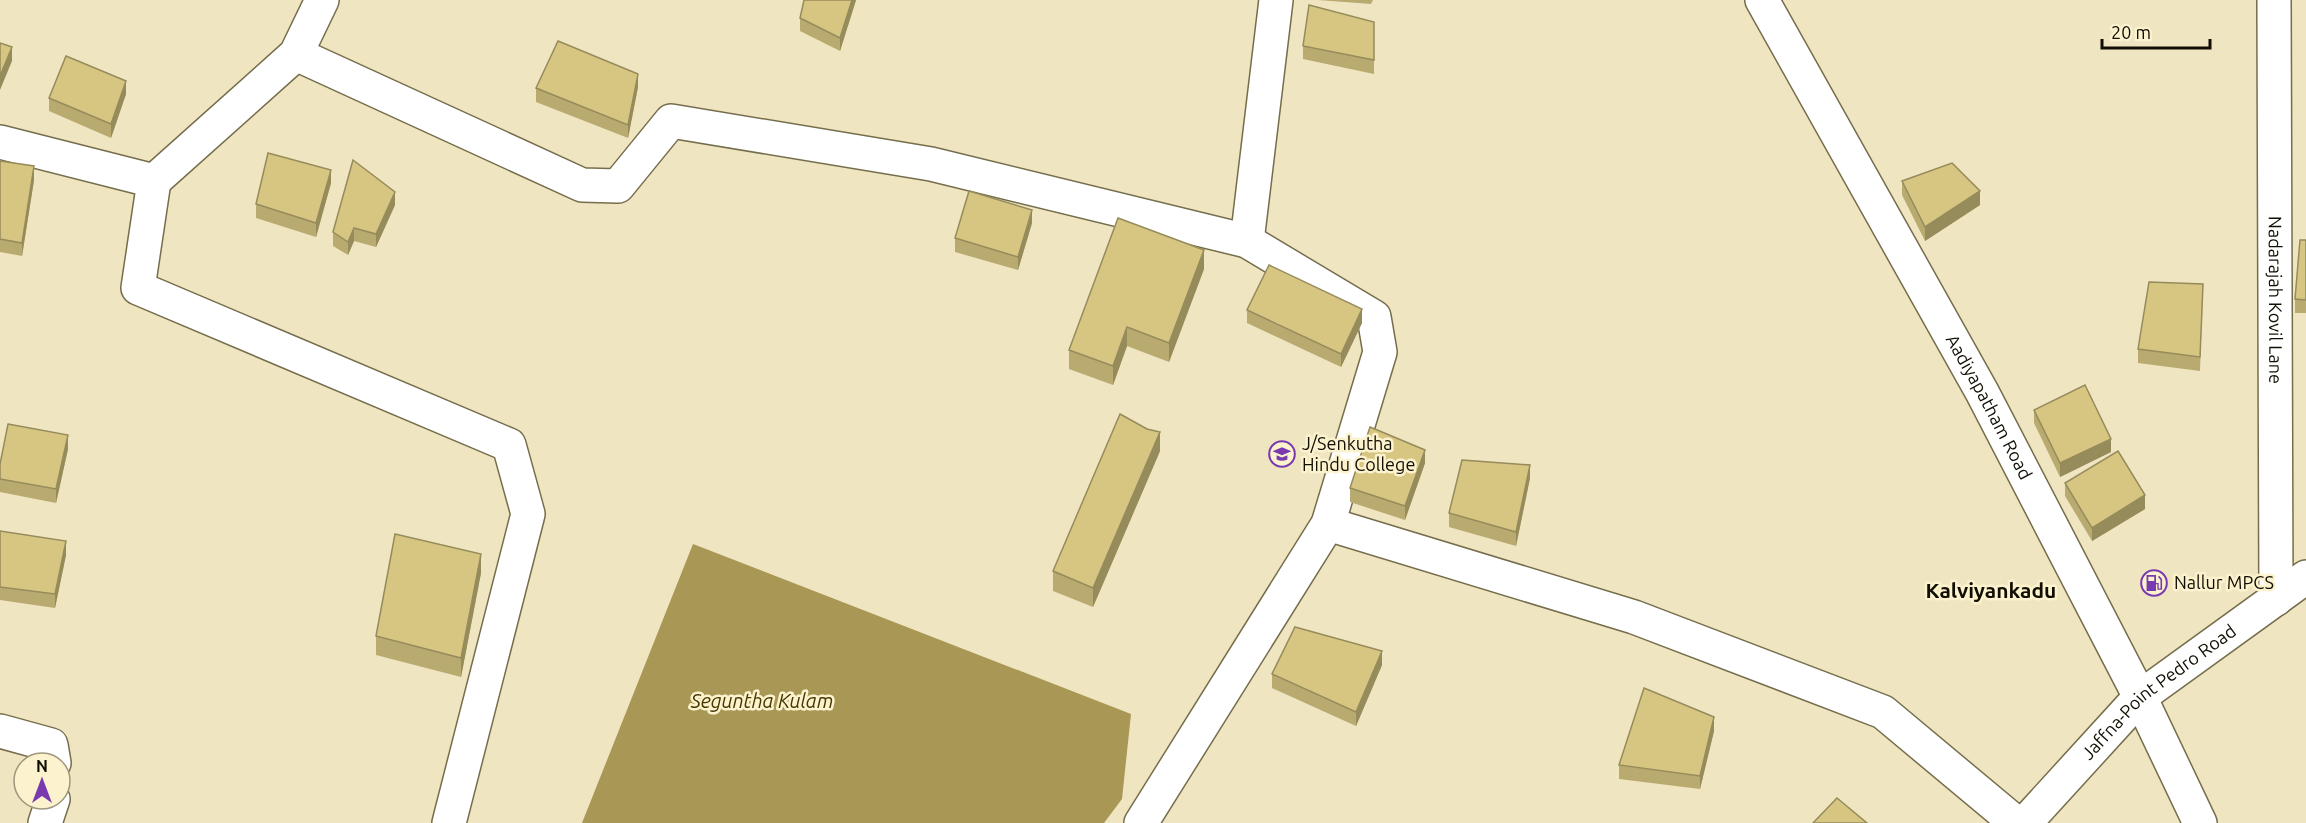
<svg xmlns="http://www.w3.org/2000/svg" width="2306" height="823" font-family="Ubuntu,sans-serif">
	<rect width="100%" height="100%" fill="#efe5c1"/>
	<!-- water -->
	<path fill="#a89755" d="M 693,544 L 1131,714 L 1122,799 L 1104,823 L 582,823 Z"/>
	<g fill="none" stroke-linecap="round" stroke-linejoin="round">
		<!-- minor casing -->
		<g stroke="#756d4c" stroke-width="36">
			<g id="minor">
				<path id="s1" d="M 1762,0 L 1982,392 L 2140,697 L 2200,823"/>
				<path id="s2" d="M 2274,0 L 2276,599"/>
				<path d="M 296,54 L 582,185 L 618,186 L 671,121 L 931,164 L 1247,241 L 1374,317 L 1380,352 L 1328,524 L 1141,823"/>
				<path d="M 0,142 L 154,181 L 138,288 L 509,445 L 528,514 L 449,823"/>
				<path d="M 154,181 L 296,54 L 322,0"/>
				<path d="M 1247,241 L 1276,0"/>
				<path d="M 1328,524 L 1634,617 L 1883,712 L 2016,823"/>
				<path d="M 0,731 L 51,745 L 54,763"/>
				<path d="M 45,823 L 53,799"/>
			</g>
		</g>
		<!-- major casing -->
		<g stroke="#756d4c" stroke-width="36">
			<g id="major">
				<path id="s3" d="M 2025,823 L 2140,697 L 2306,577"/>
			</g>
		</g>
		<!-- minor -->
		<use href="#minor" stroke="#fff" stroke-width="33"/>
		<!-- major -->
		<use href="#major" stroke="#fff" stroke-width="33"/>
	</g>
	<!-- wall -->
	<g fill="#b9aa70">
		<path d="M 804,0 L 856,0 L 840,51 L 800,31 L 800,18 Z"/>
		<path d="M 1318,0 L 1373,0 L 1371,4 Z"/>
		<path d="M 1374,22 L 1374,74 L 1303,59 L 1303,46 Z"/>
		<path d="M 638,87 L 628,138 L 536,102 L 536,88 Z"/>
		<path d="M 126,94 L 111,138 L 49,111 L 49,98 Z"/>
		<path d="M 0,161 L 34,180 L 22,256 L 0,252 Z"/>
		<path d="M 1902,181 L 1980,205 L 1925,241 L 1902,195 Z"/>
		<path d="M 331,183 L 316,237 L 256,218 L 256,204 Z"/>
		<path d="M 395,205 L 376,247 L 354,241 L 348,255 L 333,246 L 333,232 Z"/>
		<path d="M 1032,223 L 1018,270 L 955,252 L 955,238 Z"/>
		<path d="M 2306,240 L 2306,313 L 2295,313 L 2295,299 Z"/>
		<path d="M 1204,269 L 1169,362 L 1127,346 L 1113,385 L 1069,369 L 1069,350 Z"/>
		<path d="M 2203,284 L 2200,371 L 2138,363 L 2138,349 Z"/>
		<path d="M 1247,310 L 1362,323 L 1341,367 L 1247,323 Z"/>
		<path d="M 2034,410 L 2111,452 L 2060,477 L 2034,423 Z"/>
		<path d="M 68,449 L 56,503 L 0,492 L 0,464 Z"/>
		<path d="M 1160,451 L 1093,607 L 1053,591 L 1053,571 Z"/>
		<path d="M 1425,463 L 1405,520 L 1350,502 L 1350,488 Z"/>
		<path d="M 1530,478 L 1516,546 L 1449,527 L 1449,513 Z"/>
		<path d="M 2065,483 L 2145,509 L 2092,541 L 2065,496 Z"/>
		<path d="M 0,531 L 66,555 L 55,608 L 0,600 Z"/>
		<path d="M 481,573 L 461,677 L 376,655 L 376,636 Z"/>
		<path d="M 1382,665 L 1356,726 L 1272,688 L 1272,674 Z"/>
		<path d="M 1714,731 L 1700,789 L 1619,779 L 1619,765 Z"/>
	</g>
	<!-- shaded-wall -->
	<g fill="#968b5b">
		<path d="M 852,0 L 856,0 L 840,51 L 840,38 Z"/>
		<path d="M 12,47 L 12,61 L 0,90 L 0,76 Z"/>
		<path d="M 638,74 L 638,87 L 628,138 L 628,125 Z"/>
		<path d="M 126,81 L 126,94 L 111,138 L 111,124 Z"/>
		<path d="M 34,166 L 34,180 L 22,256 L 22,243 Z"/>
		<path d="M 331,170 L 331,183 L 316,237 L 316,223 Z"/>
		<path d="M 1980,191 L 1980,205 L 1925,241 L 1925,227 Z"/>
		<path d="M 395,192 L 395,205 L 376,247 L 376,234 Z"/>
		<path d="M 1032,210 L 1032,223 L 1018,270 L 1018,257 Z"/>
		<path d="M 354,228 L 354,241 L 348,255 L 348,242 Z"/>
		<path d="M 1204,250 L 1204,269 L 1169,362 L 1169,343 Z"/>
		<path d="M 1362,309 L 1362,323 L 1341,367 L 1341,354 Z"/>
		<path d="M 1127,327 L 1127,346 L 1113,385 L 1113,366 Z"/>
		<path d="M 1160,432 L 1160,451 L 1093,607 L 1093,588 Z"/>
		<path d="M 68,435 L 68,449 L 56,503 L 56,489 Z"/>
		<path d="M 2111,439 L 2111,452 L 2060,477 L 2060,463 Z"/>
		<path d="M 1425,450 L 1425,463 L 1405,520 L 1405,506 Z"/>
		<path d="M 1530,465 L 1530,478 L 1516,546 L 1516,532 Z"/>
		<path d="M 2145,495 L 2145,509 L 2092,541 L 2092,528 Z"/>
		<path d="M 66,541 L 66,555 L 55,608 L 55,594 Z"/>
		<path d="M 481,554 L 481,573 L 461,677 L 461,658 Z"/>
		<path d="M 1382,651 L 1382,665 L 1356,726 L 1356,712 Z"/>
		<path d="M 1714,717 L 1714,731 L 1700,789 L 1700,776 Z"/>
	</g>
	<!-- building -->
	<g fill="#d7c682" stroke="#968b5b" stroke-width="1.5">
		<path d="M 804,0 L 852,0 L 840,38 L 800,18 Z"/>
		<path d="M 1309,5 L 1374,22 L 1374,60 L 1303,46 Z"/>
		<path d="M 558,41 L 638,74 L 628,125 L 536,88 Z"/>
		<path d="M 0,43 L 12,47 L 0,76 Z"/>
		<path d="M 66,56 L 126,81 L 111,124 L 49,98 Z"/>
		<path d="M 268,153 L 331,170 L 316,223 L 256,204 Z"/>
		<path d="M 353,160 L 395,192 L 376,234 L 354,228 L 348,242 L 333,232 Z"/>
		<path d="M 0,161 L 34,166 L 22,243 L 0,239 Z"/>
		<path d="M 1952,163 L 1980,191 L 1925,227 L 1902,181 Z"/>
		<path d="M 969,191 L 1032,210 L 1018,257 L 955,238 Z"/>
		<path d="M 1118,218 L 1204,250 L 1169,343 L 1127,327 L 1113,366 L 1069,350 Z"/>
		<path d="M 2300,240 L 2306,240 L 2306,300 L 2295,299 Z"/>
		<path d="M 1269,265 L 1362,309 L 1341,354 L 1247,310 Z"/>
		<path d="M 2149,282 L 2203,284 L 2200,357 L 2138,349 Z"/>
		<path d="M 2085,385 L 2111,439 L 2060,463 L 2034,410 Z"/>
		<path d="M 1120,414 L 1147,429 L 1160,432 L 1093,588 L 1053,571 Z"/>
		<path d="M 8,424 L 68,435 L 56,489 L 0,479 L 0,464 Z"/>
		<path d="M 1370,427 L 1425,450 L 1405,506 L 1350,488 Z"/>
		<path d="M 2118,451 L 2145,495 L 2092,528 L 2065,483 Z"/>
		<path d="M 1462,460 L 1530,465 L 1516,532 L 1449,513 Z"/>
		<path d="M 0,531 L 66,541 L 55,594 L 0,587 Z"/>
		<path d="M 395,534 L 481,554 L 461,658 L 376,636 Z"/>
		<path d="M 1295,627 L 1382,651 L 1356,712 L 1272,674 Z"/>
		<path d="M 1644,688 L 1714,717 L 1700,776 L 1619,765 Z"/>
		<path d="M 1837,798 L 1867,823 L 1813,823 Z"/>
	</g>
	<!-- icons -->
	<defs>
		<g id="school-ring" transform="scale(1.35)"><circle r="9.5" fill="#fcf3ce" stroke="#793aaf" stroke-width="1.5"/><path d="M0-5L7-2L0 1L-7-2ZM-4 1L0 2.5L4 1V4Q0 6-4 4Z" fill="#793aaf"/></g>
		<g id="fuel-ring" transform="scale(1.35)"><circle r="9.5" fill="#fcf3ce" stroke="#793aaf" stroke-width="1.5"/><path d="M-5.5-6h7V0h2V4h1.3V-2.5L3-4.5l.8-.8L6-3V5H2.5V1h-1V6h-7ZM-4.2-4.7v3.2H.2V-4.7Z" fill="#793aaf"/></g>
	</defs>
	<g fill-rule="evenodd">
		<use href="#school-ring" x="1282" y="454"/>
		<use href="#fuel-ring" x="2154" y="583"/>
	</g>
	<g text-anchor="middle" stroke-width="5" stroke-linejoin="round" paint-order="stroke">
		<!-- street labels -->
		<g font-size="18" fill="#110e03" stroke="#fcf3ce">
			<text dy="6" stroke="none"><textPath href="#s2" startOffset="300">Nadarajah Kovil Lane</textPath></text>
			<text dy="6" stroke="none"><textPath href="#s1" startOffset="466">Aadiyapatham Road</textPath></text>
			<text dy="6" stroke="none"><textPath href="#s3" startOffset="188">Jaffna-Point Pedro Road</textPath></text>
		</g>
		<!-- poi labels -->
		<g font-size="18" fill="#110e03" stroke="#fcf3ce" text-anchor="start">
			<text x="1302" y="450">J/Senkutha<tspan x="1302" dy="21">Hindu College</tspan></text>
			<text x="2174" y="589">Nallur MPCS</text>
		</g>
		<!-- water labels -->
		<g font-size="20" font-style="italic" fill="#453800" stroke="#fcf3ce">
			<text x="762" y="708">Seguntha Kulam</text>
		</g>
		<!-- quarter labels -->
		<g font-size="21" font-weight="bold" fill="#110e03" stroke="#fcf3ce">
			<text x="1991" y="598">Kalviyankadu</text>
		</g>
	</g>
	<!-- north arrow -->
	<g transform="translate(42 781)"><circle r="28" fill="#fcf3ce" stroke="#9e977d" stroke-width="1.5"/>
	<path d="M0-4.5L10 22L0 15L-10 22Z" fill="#793aaf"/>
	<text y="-9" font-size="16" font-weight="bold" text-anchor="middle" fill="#110e03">N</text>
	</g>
	<!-- scale -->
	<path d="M2102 39v9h108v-9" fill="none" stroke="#110e03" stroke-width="3"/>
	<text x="2111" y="39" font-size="18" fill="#110e03" stroke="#fcf3ce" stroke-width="4.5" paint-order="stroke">20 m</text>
</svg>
